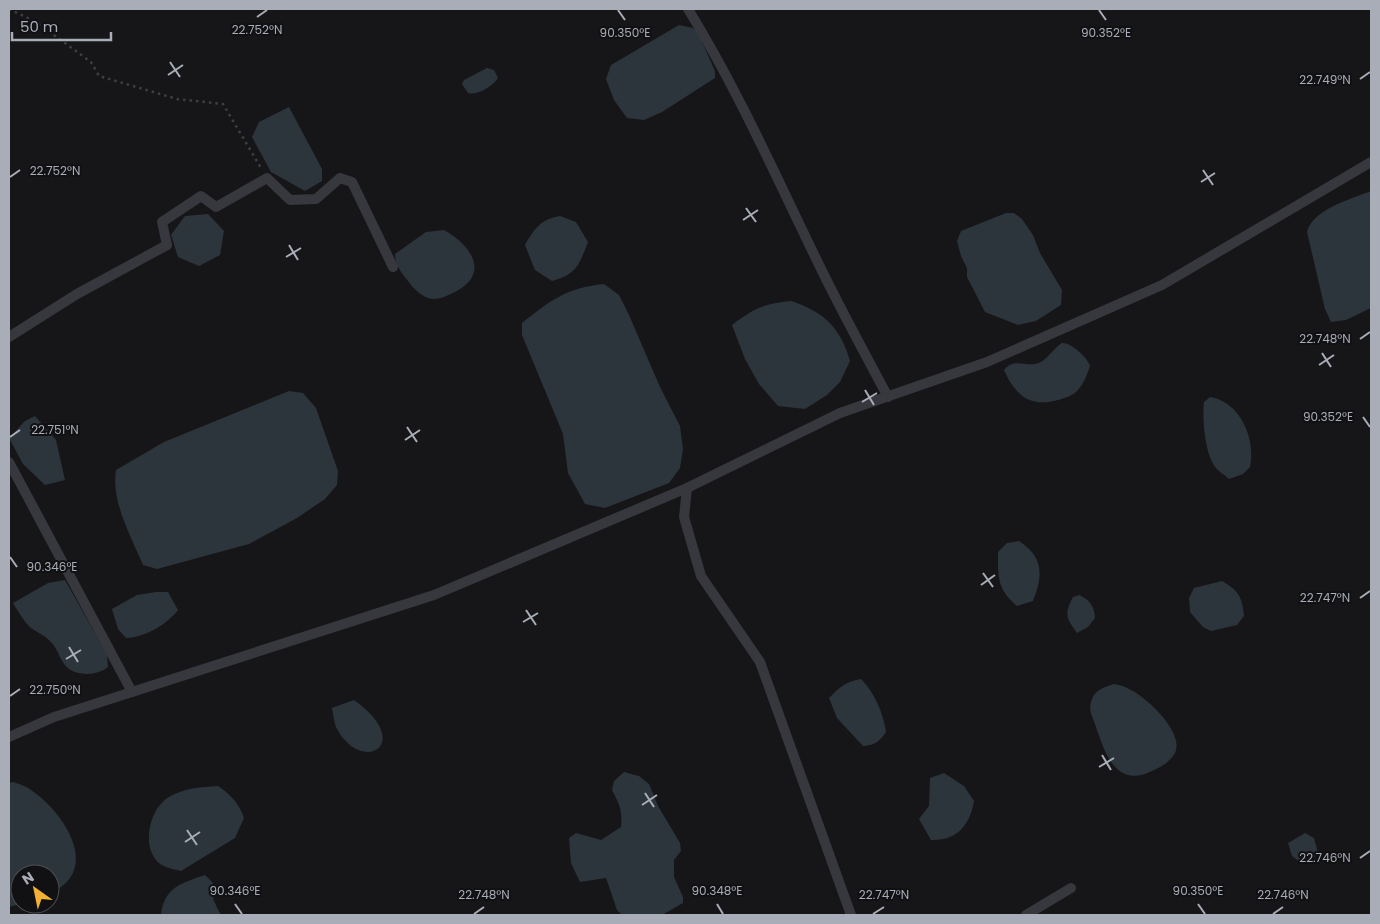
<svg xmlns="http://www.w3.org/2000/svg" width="1380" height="924" font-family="Poppins,sans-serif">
	<rect width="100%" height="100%" fill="#161618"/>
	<!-- water -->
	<g fill="#2c353c">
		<path d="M 679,25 L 693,28 L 698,33 L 715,71 L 715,78 L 662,112 L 644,120 L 627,118 L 614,100 L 606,79 L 611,65 Z"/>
		<path d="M 487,68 L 494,70 L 498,78 C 493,86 477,96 468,93 L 462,84 L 464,80 Z"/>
		<path d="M 289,107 L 322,169 L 322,181 L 305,191 L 271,172 L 252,137 L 259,122 Z"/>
		<path d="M 1371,191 L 1371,308 L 1346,320 L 1331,322 L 1325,309 L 1307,232 C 1313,209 1351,199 1371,191 Z"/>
		<path d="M 1006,213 L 1014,213 L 1022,219 L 1033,235 L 1040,253 L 1062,290 L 1061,305 L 1036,321 L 1018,325 L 985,312 L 967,277 L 967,268 L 961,256 L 957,241 L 961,231 Z"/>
		<path d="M 208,214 L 224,231 L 220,255 L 199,266 L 178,257 L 171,235 L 185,216 Z"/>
		<path d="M 560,216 L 576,222 L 588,242 C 579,265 577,274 552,281 L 535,270 L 525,245 C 534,229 541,219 560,216 Z"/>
		<path d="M 444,230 C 474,247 491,276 451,294 C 444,297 436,301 428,298 C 420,295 413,288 408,281 C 401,272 395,265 395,254 L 426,232 Z"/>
		<path d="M 604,284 L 619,295 L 629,315 L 660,387 L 680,426 L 683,449 L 680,468 L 669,483 L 605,508 L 585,504 L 568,473 L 563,434 L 522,335 L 522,323 C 551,300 566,288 604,284 Z"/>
		<path d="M 791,301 C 824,312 840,327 850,361 L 840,382 L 827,395 L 805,409 L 778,406 L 759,384 L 745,359 L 732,325 C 755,308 763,304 791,301 Z"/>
		<path d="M 1062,343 C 1072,343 1087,357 1090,366 C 1087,375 1084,383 1078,390 C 1074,395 1065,398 1058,400 C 1030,408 1015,395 1004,370 C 1015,356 1027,369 1041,362 C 1049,357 1054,348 1062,343 Z"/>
		<path d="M 289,391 L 303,393 L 316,408 L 338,471 L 337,485 L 325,499 L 297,518 L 249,544 L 157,569 L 143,565 C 131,536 111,502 116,470 L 164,442 Z"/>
		<path d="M 1210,397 C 1241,402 1256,440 1250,467 L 1243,474 L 1229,479 C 1225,475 1219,472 1216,468 C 1205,455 1202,418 1204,402 Z"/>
		<path d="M 35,416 L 56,440 L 65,480 L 45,485 L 23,464 L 9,438 L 25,421 Z"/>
		<path d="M 1019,541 C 1044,557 1043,576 1033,601 L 1017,606 C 997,589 998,577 998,552 L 1007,543 Z"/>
		<path d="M 65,580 L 107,655 L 108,667 C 98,676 74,677 65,665 C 59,658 58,649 51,642 C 46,636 38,633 31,628 C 24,622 18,611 13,603 L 48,583 Z"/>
		<path d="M 1222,581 C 1239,591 1242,597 1244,616 L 1237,625 L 1211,631 L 1203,627 L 1190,612 L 1189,598 L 1194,588 Z"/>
		<path d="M 156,592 L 168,592 L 178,610 C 166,625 146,637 126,638 L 118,629 L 112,609 L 137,595 Z"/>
		<path d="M 1079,595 C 1090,600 1094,606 1095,618 L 1088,627 L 1077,633 C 1066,618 1064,614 1073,597 Z"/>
		<path d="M 861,679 C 875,693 883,713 886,732 C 879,742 875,745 863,746 L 837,718 L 829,698 C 839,688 846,681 861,679 Z"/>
		<path d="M 1114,684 C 1119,685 1124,686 1129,689 C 1145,696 1185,732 1175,753 C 1170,762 1161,767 1152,771 C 1116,789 1105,753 1096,727 C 1094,719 1088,711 1091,702 C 1094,690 1104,687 1114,684 Z"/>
		<path d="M 354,700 C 417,745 360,776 336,727 C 334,721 333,713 332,708 Z"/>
		<path d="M 624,772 L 639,776 L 649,784 L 658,806 L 680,843 L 681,851 L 674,860 L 674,877 L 683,897 L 683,903 L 662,915 L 622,915 L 617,910 L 606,878 L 580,882 L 571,863 L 569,838 L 576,833 L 601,840 L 621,827 C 623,812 619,803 612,790 L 614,781 Z"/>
		<path d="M 944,773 L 964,786 L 974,801 C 970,825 957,841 931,840 L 919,819 L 929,806 L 930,778 Z"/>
		<path d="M 13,782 C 19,784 26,786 31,790 C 64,812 103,871 50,893 L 50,874 L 20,874 L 20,904 L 9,907 L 9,783 Z"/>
		<path d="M 218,786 C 231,795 239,803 244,818 L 235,838 L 181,871 C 173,869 161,867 156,860 C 142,843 150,808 169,797 C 184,788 201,787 218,786 Z"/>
		<path d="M 1305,833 L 1314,838 L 1318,853 L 1311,861 L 1300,862 L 1292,856 L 1288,843 Z"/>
		<path d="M 205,875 L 213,883 C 210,897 215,903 221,915 L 161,915 C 164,887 182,883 205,875 Z"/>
	</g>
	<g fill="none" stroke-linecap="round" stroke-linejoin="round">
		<!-- path -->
		<path stroke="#3d3f44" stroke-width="2.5" stroke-dasharray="2.5 4" stroke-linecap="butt" d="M 9,9 L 36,22 L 91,62 L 99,76 L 177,99 L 223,104 L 261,168"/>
		<!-- minor -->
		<g stroke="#37383d" stroke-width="10">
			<path d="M 688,9 C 741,95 781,188 826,279 C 846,319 867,358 888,397"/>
			<path d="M 9,337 L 77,294 L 167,245 L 162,222 L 201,196 L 216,207 L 267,178 L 290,200 L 316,199 L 340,178 L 352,182 L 393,267"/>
			<path d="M 9,462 L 132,692"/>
			<path d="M 687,488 L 684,517 L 701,576 L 760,662 L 851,915"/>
			<path d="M 9,737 L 54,717 L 434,595 L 687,488 L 840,413 L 987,362 L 1162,285 L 1371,162"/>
			<path d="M 1026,915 L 1071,888"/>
		</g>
	</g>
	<!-- ticks -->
	<path fill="none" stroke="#a8adb8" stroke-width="2" d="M 618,10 L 625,20M 1099,10 L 1106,20M 257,17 L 267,10M 170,62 L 180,77M 168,75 L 183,65M 1360,79 L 1370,72M 1203,170 L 1213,185M 10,177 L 20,170M 1201,182 L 1215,173M 746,208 L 756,222M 743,220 L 758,210M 289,245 L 298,260M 286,257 L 301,248M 1360,339 L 1370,332M 1322,353 L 1331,367M 1319,365 L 1334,355M 865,390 L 874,405M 862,402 L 877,393M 1363,417 L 1370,427M 407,427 L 417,442M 10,437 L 20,430M 405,440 L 420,430M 10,557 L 17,567M 983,573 L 993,587M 981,585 L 995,575M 1360,598 L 1370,591M 526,610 L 536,625M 523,622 L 538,613M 69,647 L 78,662M 66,659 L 81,650M 10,696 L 20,689M 1102,755 L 1111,770M 1099,767 L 1114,758M 645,793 L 654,807M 642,805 L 657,795M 187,830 L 197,845M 185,842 L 200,832M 1360,858 L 1370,851M 235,904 L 242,914M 717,904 L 723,914M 1198,904 L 1205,914M 474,914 L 484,907M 873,914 L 884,907M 1273,914 L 1283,907"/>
	<g font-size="12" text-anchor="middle" fill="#a8adb8" stroke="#111113" stroke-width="4" stroke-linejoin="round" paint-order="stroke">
		<text x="257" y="34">22.752°N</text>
		<text x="625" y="37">90.350°E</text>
		<text x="1106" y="37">90.352°E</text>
		<text x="1325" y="84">22.749°N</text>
		<text x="55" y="175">22.752°N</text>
		<text x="1325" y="343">22.748°N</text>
		<text x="1328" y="421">90.352°E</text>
		<text x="55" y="434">22.751°N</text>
		<text x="52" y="571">90.346°E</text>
		<text x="1325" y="602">22.747°N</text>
		<text x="55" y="694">22.750°N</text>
		<text x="1325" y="862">22.746°N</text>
		<text x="235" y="895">90.346°E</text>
		<text x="717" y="895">90.348°E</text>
		<text x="1198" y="895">90.350°E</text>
		<text x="484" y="899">22.748°N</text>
		<text x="884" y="899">22.747°N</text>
		<text x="1283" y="899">22.746°N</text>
	</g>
	<!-- border -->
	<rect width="1380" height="924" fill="none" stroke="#a8adb8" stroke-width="20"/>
	<!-- north arrow -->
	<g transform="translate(35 889) rotate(327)"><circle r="24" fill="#111113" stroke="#4d4f55"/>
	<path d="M0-4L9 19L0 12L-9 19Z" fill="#f2b134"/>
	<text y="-8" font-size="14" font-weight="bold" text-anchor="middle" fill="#a8adb8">N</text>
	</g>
	<!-- scale -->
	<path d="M12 32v8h99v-8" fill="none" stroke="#a8adb8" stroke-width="2.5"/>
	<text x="20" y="32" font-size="15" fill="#a8adb8" stroke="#111113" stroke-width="4" paint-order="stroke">50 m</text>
</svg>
